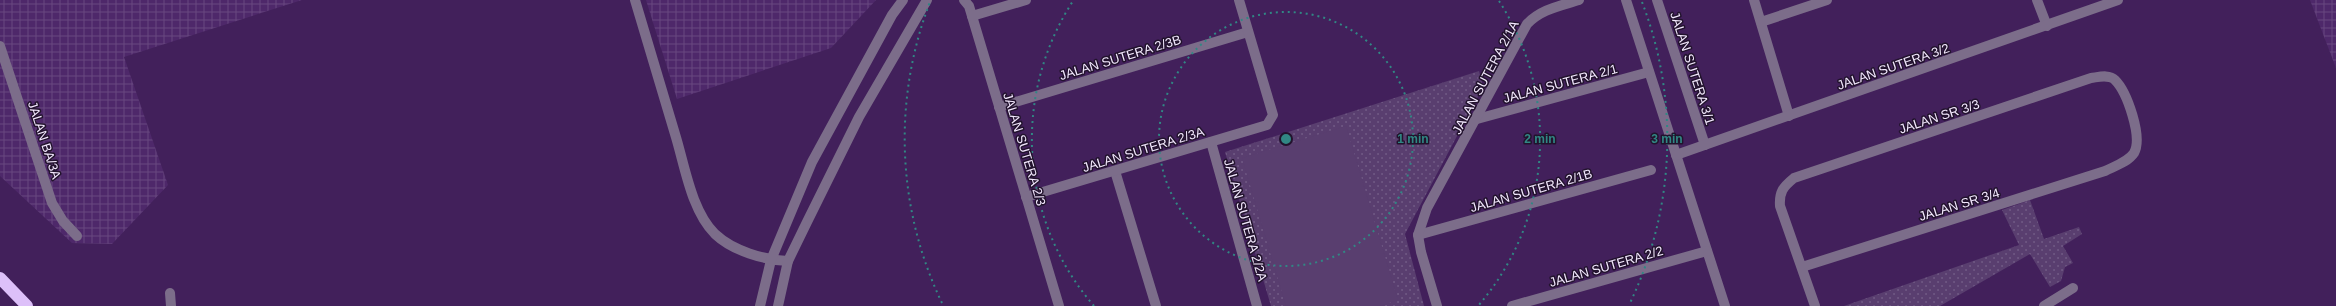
<svg xmlns="http://www.w3.org/2000/svg" width="2336" height="306" font-family="Helvetica,sans-serif">
	<defs>
		<pattern id="industrial-grid" width="8" height="8" patternUnits="userSpaceOnUse"><rect width="8" height="8" fill="#4e286a"/><path d="M0 4h8M4 0v8" fill="none" stroke="#684780"/></pattern>
		<pattern id="green-dots" width="8" height="8" patternUnits="userSpaceOnUse"><rect width="8" height="8" fill="#593e6f"/><path d="M2 2h.1M6 6h.1" fill="none" stroke="#715a85" stroke-width="1.8" stroke-linecap="round"/></pattern>
	</defs>
	<rect width="100%" height="100%" fill="#42205b"/>
	<!-- industrial -->
	<g fill="url(#industrial-grid)">
		<path d="M 0,0 L 302,0 L 124,57 L 168,185 L 112,244 L 72,243 L 0,176 Z"/>
		<path d="M 646,0 L 876,0 L 831,48 L 677,99 Z"/>
		<path d="M 2310,0 L 2336,0 L 2336,68 Z"/>
	</g>
	<!-- green -->
	<g fill="url(#green-dots)">
		<path d="M 1479,71 L 1483,87 L 1405,234 L 1424,306 L 1271,306 L 1225,152 Z"/>
		<path d="M 2030,200 L 2044,239 L 2079,227 L 2082,234 L 2063,246 L 2073,263 L 2065,267 L 2061,281 L 2050,287 L 2030,254 L 1940,306 L 1844,306 L 2019,245 L 2002,210 Z"/>
	</g>
	<!-- pitch -->
	<path fill="#593e6f" d="M 1346,126 L 1398,300 L 1380,306 L 1286,306 L 1242,158 Z"/>
	<g fill="none" stroke-linecap="round" stroke-linejoin="round">
		<!-- minor -->
		<g stroke="#7c6d8a" stroke-width="10">
			<path d="M 635,0 C 648,45 662,89 675,134 C 685,166 691,210 715,234 C 733,251 764,260 788,261"/>
			<path d="M 964,0 L 969,6 L 1059,306"/>
			<path d="M 1626,0 L 1725,306"/>
			<path d="M 1657,0 L 1705,145"/>
			<path d="M 1754,0 L 1789,116"/>
			<path d="M 2037,0 L 2047,26"/>
			<path d="M 972,16 L 1026,0"/>
			<path d="M 1761,22 L 1827,0"/>
			<path d="M 0,46 L 52,203 L 63,221 L 77,236"/>
			<path d="M 999,107 L 1248,32"/>
			<path d="M 1477,119 L 1649,72"/>
			<path d="M 1211,142 L 1257,306"/>
			<path d="M 1676,155 L 2118,0"/>
			<path d="M 1115,171 L 1156,306"/>
			<path d="M 1026,197 L 1267,125 L 1273,115 L 1239,0"/>
			<path d="M 1418,235 L 1651,170"/>
			<path d="M 1802,267 L 2105,171 C 2115,166 2128,162 2134,153 C 2143,137 2127,92 2115,80 C 2109,74 2099,77 2091,78 L 1794,178 C 1783,187 1779,192 1780,206 L 1815,306"/>
			<path d="M 170,293 L 171,306"/>
			<path d="M 760,306 L 771,260 L 812,162 L 892,15 L 903,0"/>
			<path d="M 778,306 L 788,261 L 807,222 L 859,117 L 927,0"/>
			<path d="M 1437,306 L 1421,252 L 1418,235 L 1427,208 L 1527,24 C 1541,9 1560,6 1579,0"/>
			<path d="M 1512,306 L 1707,251"/>
			<path d="M 2044,306 L 2073,288"/>
		</g>
		<!-- highway -->
		<path stroke="#ddc0f9" stroke-width="12" d="M 0,278 L 27,306"/>
	</g>
	<!-- distance rings -->
	<g fill="none" stroke="#318784" stroke-width="2" stroke-dasharray="2 4">
		<circle cx="1286" cy="139" r="127"/>
		<path d="M1094 306A254 254 0 0 1 1073 1M1499 1A254 254 0 0 1 1478 306"/>
		<path d="M942 303A381 381 0 0 1 930 2M1642 2A381 381 0 0 1 1630 303"/>
	</g>
	<g text-anchor="middle" stroke-width="3" stroke-linejoin="round" paint-order="stroke">
		<!-- street labels -->
		<g font-size="13" fill="#f3e8fe" stroke="#22132d">
			<text transform="translate(1120 57) rotate(-17)" y="5">JALAN SUTERA 2/3B</text>
			<text transform="translate(1893 66) rotate(-19)" y="5">JALAN SUTERA 3/2</text>
			<text transform="translate(1693 68) rotate(72)" y="5">JALAN SUTERA 3/1</text>
			<text transform="translate(1485 77) rotate(-62)" y="5">JALAN SUTERA 2/1A</text>
			<text transform="translate(1560 83) rotate(-15)" y="5">JALAN SUTERA 2/1</text>
			<text transform="translate(1939 116) rotate(-18)" y="5">JALAN SR 3/3</text>
			<text transform="translate(45 140) rotate(72)" y="5">JALAN BA/3A</text>
			<text transform="translate(1025 149) rotate(73)" y="5">JALAN SUTERA 2/3</text>
			<text transform="translate(1143 149) rotate(-17)" y="5">JALAN SUTERA 2/3A</text>
			<text transform="translate(1531 190) rotate(-16)" y="5">JALAN SUTERA 2/1B</text>
			<text transform="translate(1959 204) rotate(-17)" y="5">JALAN SR 3/4</text>
			<text transform="translate(1246 220) rotate(74)" y="5">JALAN SUTERA 2/2A</text>
			<text transform="translate(1606 266) rotate(-16)" y="5">JALAN SUTERA 2/2</text>
		</g>
	</g>
	<circle cx="1286" cy="139" r="6" fill="#318784" stroke="#22132d" stroke-width="2"/>
	<g font-size="12" text-anchor="middle" font-weight="bold" fill="#318784" stroke="#22132d" stroke-width="3" stroke-linejoin="round" paint-order="stroke">
		<text x="1413" y="143">1 min</text>
		<text x="1540" y="143">2 min</text>
		<text x="1667" y="143">3 min</text>
	</g>
</svg>
